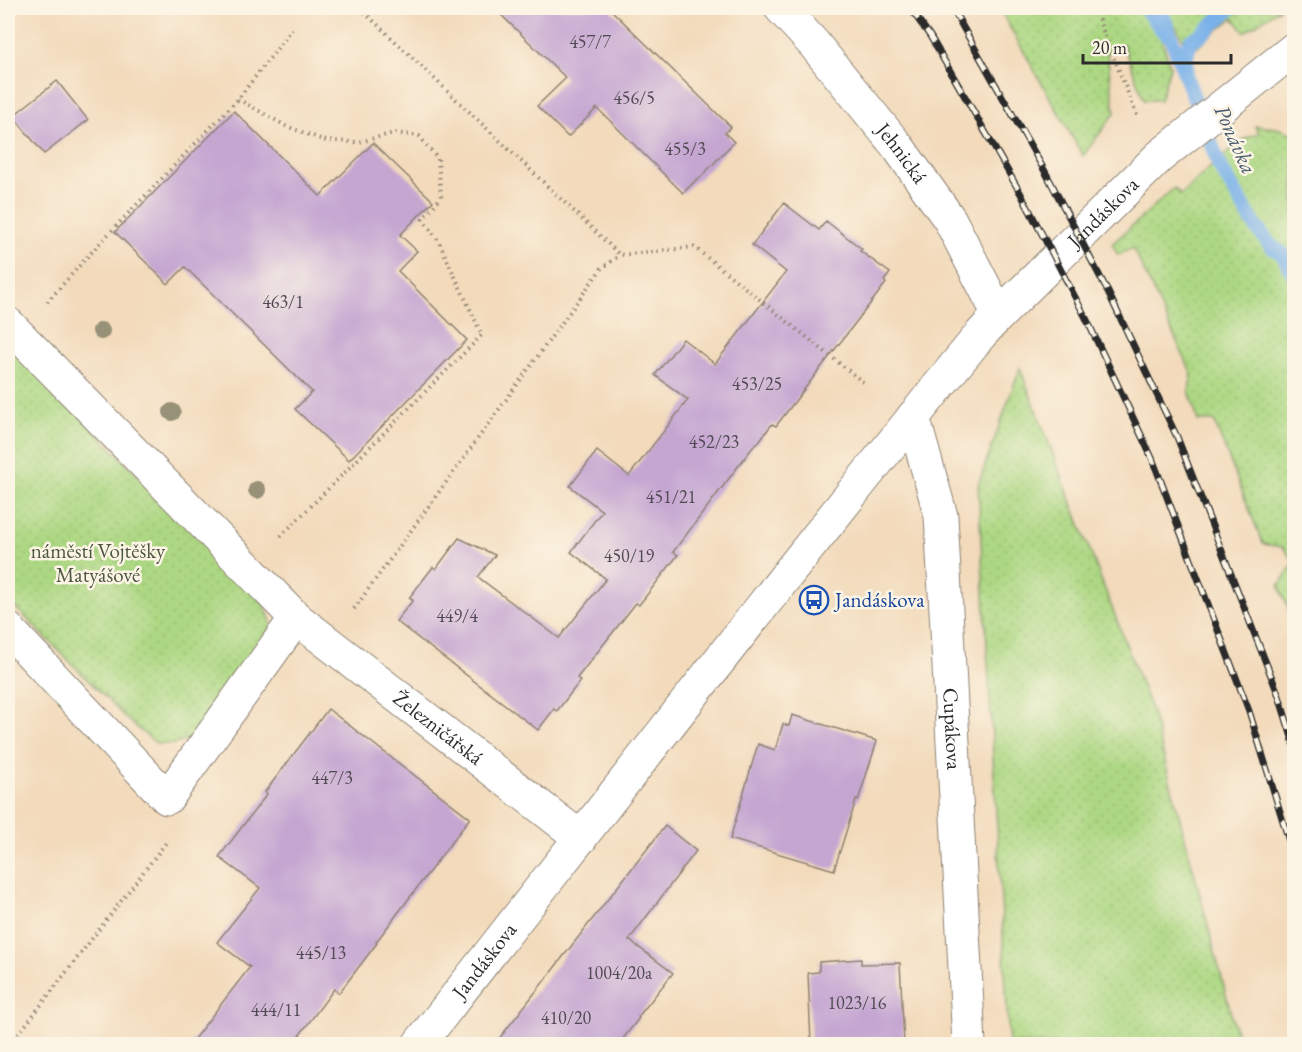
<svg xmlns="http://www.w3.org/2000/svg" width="1302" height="1052" font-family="'EB Garamond',serif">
	<defs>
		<pattern id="grass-dots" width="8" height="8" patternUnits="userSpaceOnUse" patternTransform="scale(1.5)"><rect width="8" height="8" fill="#add883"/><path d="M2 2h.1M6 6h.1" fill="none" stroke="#95ba71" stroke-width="1.8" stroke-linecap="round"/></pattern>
	</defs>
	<rect width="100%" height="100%" fill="#fcf5e5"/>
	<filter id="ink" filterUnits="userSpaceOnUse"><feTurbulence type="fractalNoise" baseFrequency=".0167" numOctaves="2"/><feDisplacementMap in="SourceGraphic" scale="12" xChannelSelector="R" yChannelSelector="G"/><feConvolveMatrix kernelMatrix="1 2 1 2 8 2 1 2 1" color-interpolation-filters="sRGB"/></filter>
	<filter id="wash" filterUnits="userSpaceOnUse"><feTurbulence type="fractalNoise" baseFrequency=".008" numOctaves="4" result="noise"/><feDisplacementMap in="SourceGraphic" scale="24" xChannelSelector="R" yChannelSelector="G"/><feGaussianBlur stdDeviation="1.35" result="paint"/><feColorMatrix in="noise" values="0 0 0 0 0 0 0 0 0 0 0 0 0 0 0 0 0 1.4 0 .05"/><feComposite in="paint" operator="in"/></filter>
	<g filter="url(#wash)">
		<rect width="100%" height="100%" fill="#f2dabb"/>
		<!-- grass -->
		<g fill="url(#grass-dots)" stroke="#6c8257" stroke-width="1.5">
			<path d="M 999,8 L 1280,8 L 1245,32 L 1233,18 L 1190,52 L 1174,24 L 1162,39 L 1170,67 L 1160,100 L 1144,100 L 1123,44 L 1107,53 L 1115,113 L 1083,156 Z"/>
			<path d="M 1255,126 L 1277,128 L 1294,134 L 1294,562 L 1283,547 L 1263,544 L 1214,421 L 1198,421 L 1189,390 L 1192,374 L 1133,248 L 1118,255 L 1112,244 L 1174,188 L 1181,195 L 1205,172 L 1241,141 L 1259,133 Z"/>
			<path d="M 8,342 L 263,603 L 269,616 L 272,626 L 193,736 L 184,741 L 174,744 L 157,744 L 131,723 L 8,600 Z"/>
			<path d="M 1020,368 L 1152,712 L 1239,1044 L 1009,1044 L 978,485 Z"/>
			<path d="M 1294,563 L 1294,623 L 1279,585 Z"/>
		</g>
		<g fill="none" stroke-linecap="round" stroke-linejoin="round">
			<!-- stream -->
			<g stroke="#79b1e9" stroke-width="15">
				<path d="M 1145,8 L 1165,33"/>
				<path d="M 1160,8 L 1220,167 L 1256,227 L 1272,247 L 1282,253 L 1294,275"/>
				<path d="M 1186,71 L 1186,58 L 1190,41 C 1206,34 1217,19 1231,8"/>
			</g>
		</g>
		<g id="blocks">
			<!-- building -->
			<g fill="#c4a6d1">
				<path d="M 494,8 L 609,8 L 731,127 L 725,133 L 734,142 L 698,180 L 697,179 L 683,193 L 597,108 L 568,137 L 537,106 L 566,78 Z"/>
				<path d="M 57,81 L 88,120 L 44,154 L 13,116 Z"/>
				<path d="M 234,111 L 320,196 L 373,143 L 433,201 L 400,235 L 417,251 L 398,271 L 467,340 L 349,460 L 295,409 L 312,392 L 185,267 L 168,284 L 115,232 Z"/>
				<path d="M 784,203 L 819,230 L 826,221 L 862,249 L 860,251 L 890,273 L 884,281 L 886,283 L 776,426 L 772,424 L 757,444 L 756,443 L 673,552 L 678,555 L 639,605 L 636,603 L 577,678 L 580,681 L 557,711 L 554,709 L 538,730 L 396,621 L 413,600 L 409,598 L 433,567 L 436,569 L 459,538 L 495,555 L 478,577 L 559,638 L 606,579 L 571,552 L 602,511 L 570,486 L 597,451 L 629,476 L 688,400 L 655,375 L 683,339 L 715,364 L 786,272 L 752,245 Z"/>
				<path d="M 328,709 L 470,818 L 376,942 L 377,943 L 339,993 L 334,989 L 293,1044 L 190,1044 L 250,967 L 217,942 L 260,888 L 219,857 L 267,794 L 265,792 Z"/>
				<path d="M 792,715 L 877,741 L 858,801 L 856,800 L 834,870 L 730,839 L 758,744 L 775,750 L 783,724 L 789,726 Z"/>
				<path d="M 665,826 L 696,851 L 629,940 L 673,973 L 638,1017 L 639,1018 L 619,1044 L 495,1044 Z"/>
				<path d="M 861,959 L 861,964 L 900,963 L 904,1044 L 811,1044 L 808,973 L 819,972 L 819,962 Z"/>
			</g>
		</g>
	</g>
	<g filter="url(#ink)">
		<use href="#blocks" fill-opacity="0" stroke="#8e8273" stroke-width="1.5"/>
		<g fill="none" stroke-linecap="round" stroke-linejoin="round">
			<!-- minor casing -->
			<g stroke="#8e8273" stroke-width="35">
				<g id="minor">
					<path id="s1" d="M 781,8 L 814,44 L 898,147 L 950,220 L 999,315"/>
					<path id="s2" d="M 8,324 L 296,618 L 581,838"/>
					<path id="s3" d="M 913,417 L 941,516 L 969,1044"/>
					<path d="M 8,629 L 167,798 L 296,618"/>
					<path id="s4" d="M 419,1044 C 605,807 789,568 981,334 L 999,315 L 1159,157 L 1294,49"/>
				</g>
			</g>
			<!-- path -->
			<g stroke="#8e8273" stroke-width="4" stroke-dasharray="1.5 4.5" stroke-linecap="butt">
				<path d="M 360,8 L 620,255 L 694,247 L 864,383"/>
				<path d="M 1094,8 L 1138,118"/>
				<path d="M 238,99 L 286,126 L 326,141 L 359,142 L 394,133 L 419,136 L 438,159 L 441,197 L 423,219 L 438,240 L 482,335 L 278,539"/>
				<path d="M 47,302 L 98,245 L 238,99 L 294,27"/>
				<path d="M 354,609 L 601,269 L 620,255"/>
				<path d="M 11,1044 L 168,840"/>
			</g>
			<!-- minor -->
			<use href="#minor" stroke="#fff" stroke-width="33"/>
			<!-- rail casing -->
			<g stroke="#2b2b2b" stroke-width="7">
				<g id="rail">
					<path d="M 910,8 L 930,36 L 1021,194 L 1086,318 L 1152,458 L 1249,711 L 1294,857"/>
					<path d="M 952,8 L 1047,175 L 1108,292 L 1177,437 L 1279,696 L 1294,744"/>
				</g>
			</g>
			<!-- rail -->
			<use href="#rail" stroke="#fcf5e5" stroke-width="4.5" stroke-dasharray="14" stroke-linecap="butt"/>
		</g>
		<!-- trees -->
		<g fill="#979178">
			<circle cx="101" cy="331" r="9"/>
			<circle cx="172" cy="412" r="9"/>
			<circle cx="257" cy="490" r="9"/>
		</g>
	</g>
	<!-- icons -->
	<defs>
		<g id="bus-ring" transform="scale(1.5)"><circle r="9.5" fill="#fcf5e5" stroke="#1a4fb4" stroke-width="1.5"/><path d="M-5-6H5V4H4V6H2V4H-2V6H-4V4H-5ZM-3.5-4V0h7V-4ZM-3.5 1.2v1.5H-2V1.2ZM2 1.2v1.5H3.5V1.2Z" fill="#1a4fb4"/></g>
	</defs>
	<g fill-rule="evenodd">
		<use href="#bus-ring" x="814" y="600"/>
	</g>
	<g text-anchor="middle" stroke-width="5" stroke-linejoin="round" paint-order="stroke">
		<!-- number labels -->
		<g font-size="18" fill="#514a54">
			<text x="590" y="48">457/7</text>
			<text x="634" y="104">456/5</text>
			<text x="685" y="155">455/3</text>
			<text x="283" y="308">463/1</text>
			<text x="757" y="390">453/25</text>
			<text x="714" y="448">452/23</text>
			<text x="671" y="503">451/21</text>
			<text x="629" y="562">450/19</text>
			<text x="457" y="622">449/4</text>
			<text x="332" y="784">447/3</text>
			<text x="321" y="959">445/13</text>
			<text x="619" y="979">1004/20a</text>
			<text x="857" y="1009">1023/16</text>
			<text x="276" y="1016">444/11</text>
			<text x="566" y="1024">410/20</text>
		</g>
		<!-- street labels -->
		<g font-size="21" fill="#2b2b2b" stroke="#fcf5e5">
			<text dy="7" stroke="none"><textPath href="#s1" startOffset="189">Jehnická</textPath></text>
			<text dy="7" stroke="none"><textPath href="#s4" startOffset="1078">Jandáskova</textPath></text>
			<text dy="7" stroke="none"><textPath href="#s2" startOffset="591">Železničářská</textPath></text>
			<text dy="7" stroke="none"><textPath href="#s3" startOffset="316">Cupákova</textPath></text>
			<text dy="7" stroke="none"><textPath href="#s4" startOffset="106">Jandáskova</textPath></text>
		</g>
		<!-- park labels -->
		<g font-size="21" fill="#4c5641" stroke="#fcf5e5">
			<text x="98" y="558">náměstí Vojtěšky<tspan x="98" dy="24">Matyášové</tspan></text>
		</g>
		<!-- transit labels -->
		<g font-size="21" fill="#164399" stroke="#fcf5e5" text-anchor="start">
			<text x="835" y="607">Jandáskova</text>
		</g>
		<!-- water labels -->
		<g font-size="22" font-style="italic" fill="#465a6e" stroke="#fcf5e5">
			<text transform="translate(1236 139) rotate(66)" y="8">Ponávka</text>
		</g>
	</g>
	<!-- margin -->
	<rect width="1302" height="1052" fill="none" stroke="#fcf5e5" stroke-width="30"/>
	<!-- scale -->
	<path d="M1083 54v9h148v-9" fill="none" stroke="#2b2b2b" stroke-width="3"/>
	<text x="1092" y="54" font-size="18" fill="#2b2b2b" stroke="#fcf5e5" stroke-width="4.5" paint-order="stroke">20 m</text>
</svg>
